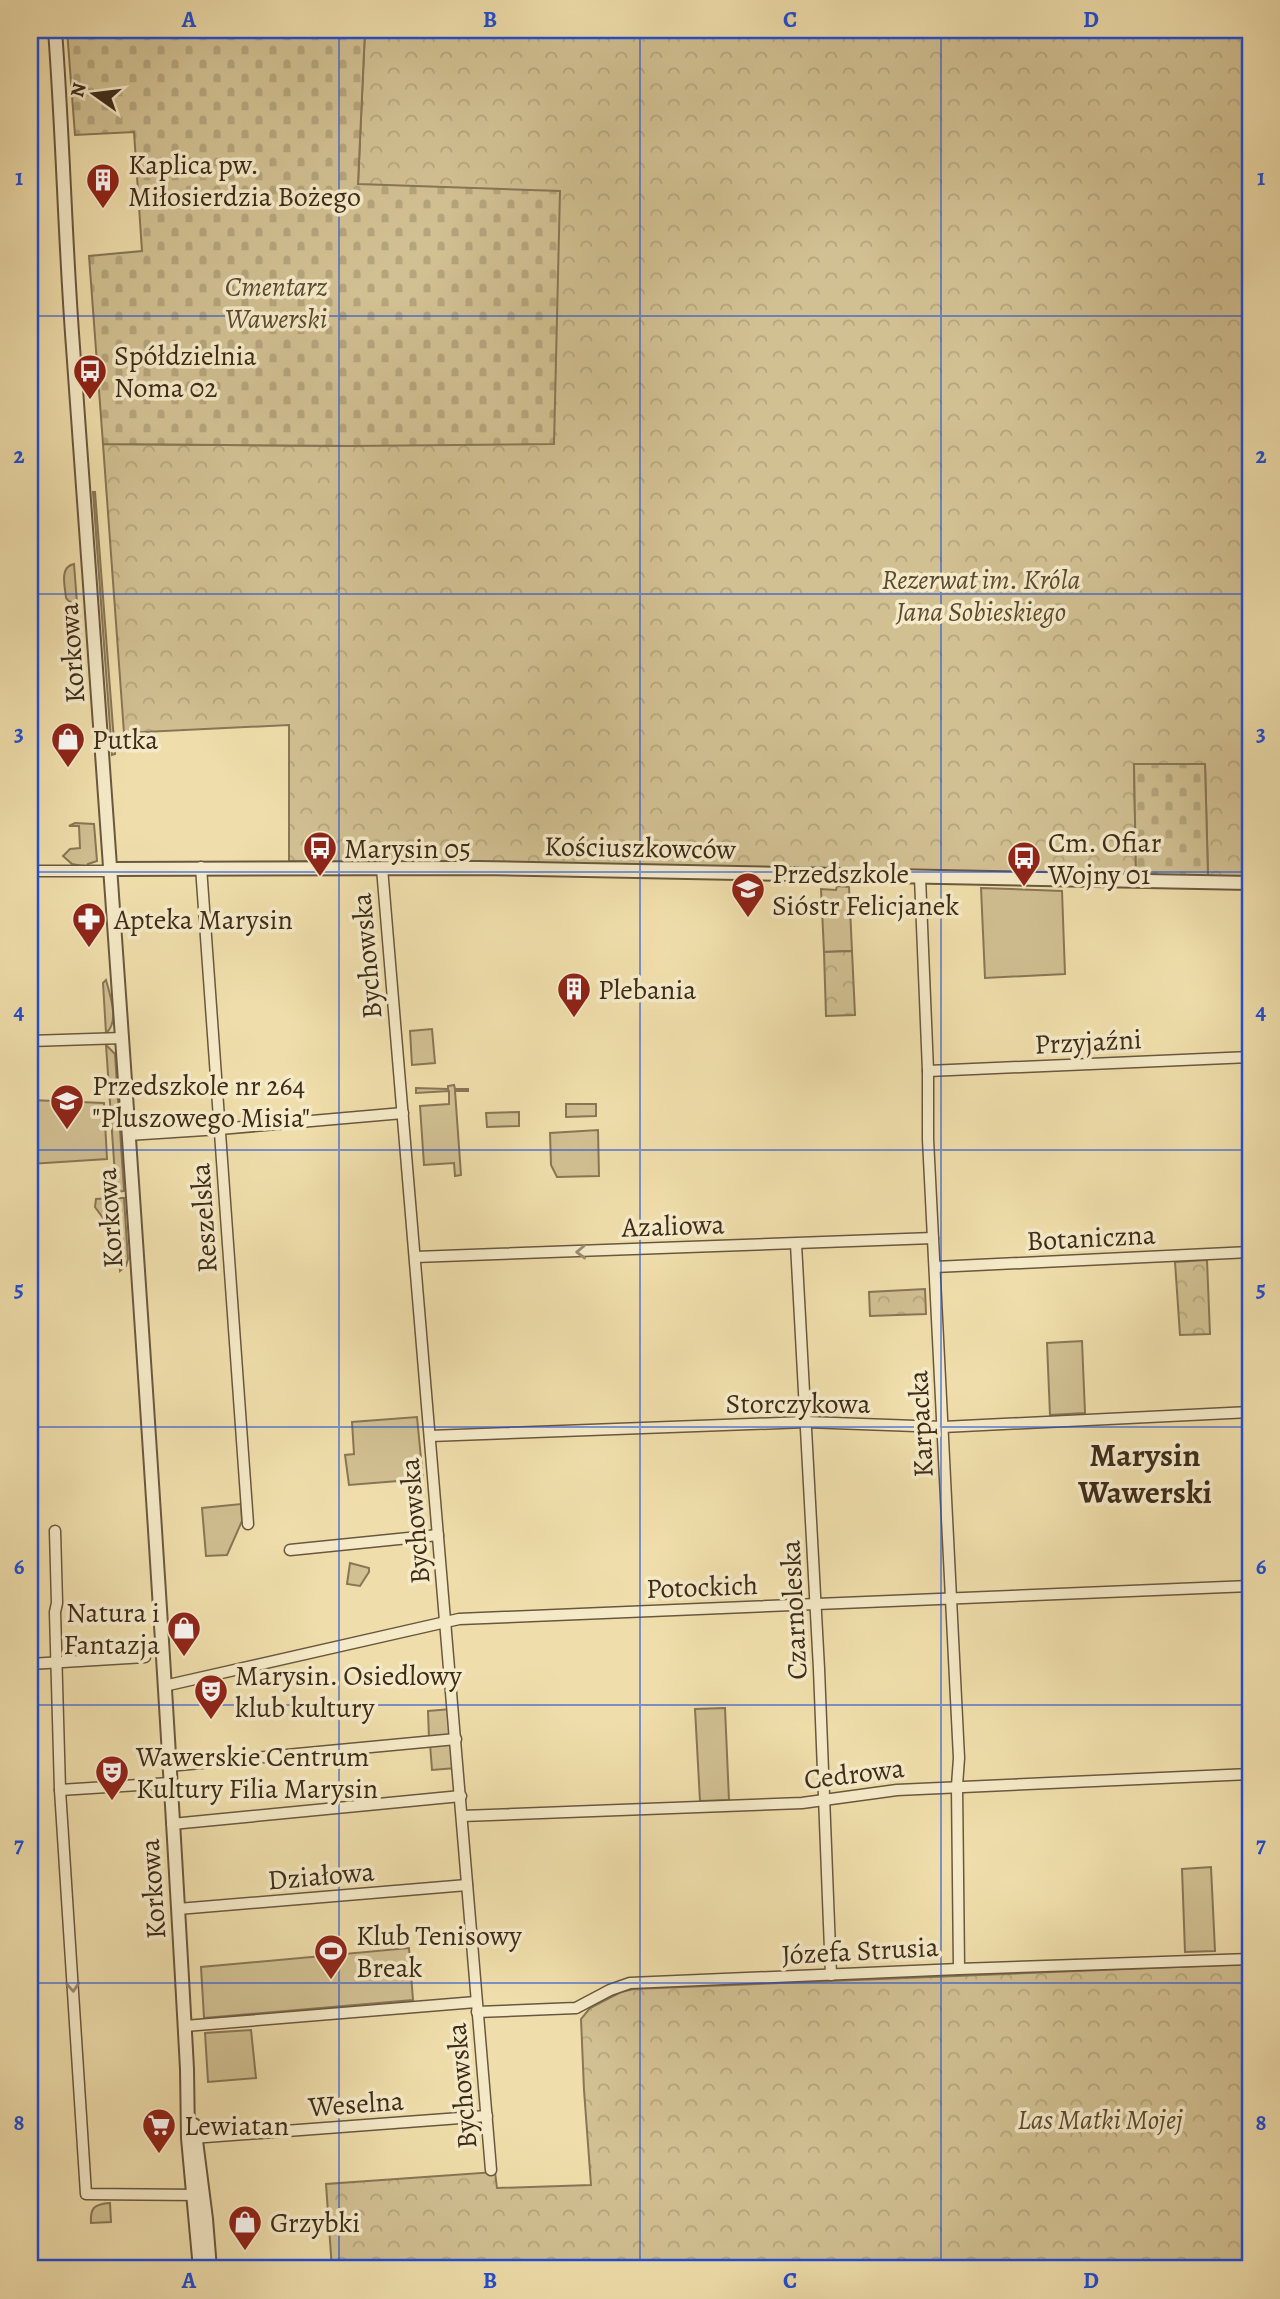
<svg xmlns="http://www.w3.org/2000/svg" width="1280" height="2299" font-family="Alegreya,serif">
	<defs>
		<pattern id="forest-crowns" width="20" height="18" patternUnits="userSpaceOnUse" patternTransform="scale(1.75)"><rect width="20" height="18" fill="#d1c092"/><path d="M2 6a3 3 0 1 1 6 0M12 15a3 3 0 1 1 6 0" fill="none" stroke="#b4a57d"/></pattern>
		<pattern id="cemetery-stones" width="16" height="16" patternUnits="userSpaceOnUse" patternTransform="scale(1.75)"><rect width="16" height="16" fill="#d1c092"/><path d="M2 7V4a2 2 0 0 1 4 0v3zM10 15v-3a2 2 0 0 1 4 0v3z" fill="#b4a57d"/></pattern>
	</defs>
	<rect width="100%" height="100%" fill="#efdeab"/>
	<filter id="stains"><feTurbulence type="fractalNoise" baseFrequency=".00286" numOctaves="4"/><feColorMatrix values="0 0 0 0 .2 0 0 0 0 .09 0 0 0 0 .02 0 0 0 .5 -.17"/></filter>
	<radialGradient id="worn" r=".72"><stop offset=".6" stop-color="#630" stop-opacity="0"/><stop offset="1" stop-color="#630" stop-opacity=".3"/></radialGradient>
	<!-- green -->
	<g fill="#d1c092" stroke="#887656" stroke-width="2">
		<path d="M 93,492 L 95,492 L 115,754 L 112,755 Z"/>
		<path d="M 74,564 L 77,603 C 72,604 69,602 66,598 C 65,586 59,567 74,564 Z"/>
		<path d="M 75,823 L 94,824 L 97,861 L 88,864 L 88,867 L 72,864 L 63,856 L 70,849 L 80,848 L 79,826 L 69,826 Z"/>
		<path d="M 837,886 L 849,887 L 852,951 L 824,952 L 821,889 L 836,890 Z"/>
		<path d="M 981,888 L 1062,891 L 1065,974 L 985,978 Z"/>
		<path d="M 106,980 C 110,995 120,1022 106,1033 L 103,983 Z"/>
		<path d="M 432,1029 L 435,1063 L 412,1065 L 410,1031 Z"/>
		<path d="M 106,1045 L 115,1054 L 124,1191 L 118,1192 L 116,1190 Z"/>
		<path d="M 454,1085 L 455,1089 L 468,1089 L 468,1091 L 455,1091 L 461,1175 L 455,1176 L 454,1163 L 424,1165 L 420,1106 L 449,1104 L 449,1091 L 416,1093 L 416,1088 L 448,1089 L 448,1086 Z"/>
		<path d="M 30,1100 L 104,1103 L 107,1159 L 30,1164 Z"/>
		<path d="M 566,1104 L 596,1104 L 596,1116 L 566,1117 Z"/>
		<path d="M 519,1112 L 519,1126 L 487,1127 L 486,1113 Z"/>
		<path d="M 598,1130 L 599,1176 L 557,1177 L 551,1165 L 550,1133 Z"/>
		<path d="M 111,1198 L 114,1233 L 95,1207 L 96,1199 Z"/>
		<path d="M 118,1198 L 124,1198 L 128,1259 L 126,1266 L 120,1271 L 116,1200 Z"/>
		<path d="M 1082,1341 L 1085,1413 L 1050,1415 L 1047,1343 Z"/>
		<path d="M 417,1417 L 423,1479 L 349,1485 L 345,1455 L 354,1454 L 352,1422 Z"/>
		<path d="M 241,1504 L 242,1521 L 227,1555 L 206,1556 L 202,1508 Z"/>
		<path d="M 350,1563 L 369,1568 L 369,1572 L 360,1586 L 347,1584 Z"/>
		<path d="M 725,1708 L 729,1800 L 700,1801 L 695,1709 Z"/>
		<path d="M 451,1709 L 453,1730 L 448,1737 L 429,1739 L 428,1711 Z"/>
		<path d="M 451,1742 L 456,1768 L 432,1770 L 430,1744 Z"/>
		<path d="M 1211,1867 L 1215,1951 L 1185,1952 L 1182,1869 Z"/>
		<path d="M 409,1948 L 413,2000 L 204,2018 L 201,1967 Z"/>
		<path d="M 251,2030 L 256,2078 L 208,2082 L 205,2033 Z"/>
		<path d="M 110,2203 L 111,2222 L 91,2223 C 90,2208 94,2204 110,2203 Z"/>
	</g>
	<!-- forest -->
	<g fill="url(#forest-crowns)" stroke="#887656" stroke-width="2">
		<path d="M 365,30 L 1250,30 L 1250,877 L 1208,876 L 1205,764 L 1134,764 L 1136,875 L 289,861 L 289,725 L 124,733 L 103,444 L 352,446 L 358,184 Z"/>
		<path d="M 852,951 L 855,1015 L 826,1016 L 824,952 Z"/>
		<path d="M 1207,1260 L 1210,1334 L 1180,1335 L 1175,1262 Z"/>
		<path d="M 925,1289 L 926,1314 L 870,1316 L 869,1292 Z"/>
		<path d="M 1250,1964 L 1250,2269 L 332,2269 L 326,2184 L 495,2172 L 497,2188 L 591,2185 L 584,2090 L 581,2019 L 590,2008 L 621,1992 L 634,1989 Z"/>
	</g>
	<!-- cemetery -->
	<g fill="url(#cemetery-stones)" stroke="#887656" stroke-width="2">
		<path d="M 67,30 L 365,30 L 358,184 L 560,191 L 554,444 L 352,446 L 103,444 L 89,256 L 142,251 L 134,132 L 75,135 Z"/>
		<path d="M 1134,764 L 1205,764 L 1208,876 L 1136,875 Z"/>
	</g>
	<g fill="none" stroke-linecap="round" stroke-linejoin="round">
		<!-- minor casing -->
		<g stroke="#6a583e" stroke-width="13">
			<g id="minor">
				<path d="M 201,867 L 248,1524"/>
				<path d="M 382,868 L 491,2170"/>
				<path d="M 30,871 L 104,871 L 112,869"/>
				<path d="M 920,877 L 928,1071 L 928,1139 L 959,1758 L 957,1786 L 959,1969"/>
				<path d="M 30,1041 L 123,1038"/>
				<path d="M 928,1071 L 1250,1057"/>
				<path d="M 128,1135 L 220,1129 L 403,1113"/>
				<path d="M 796,1244 L 819,1669 L 831,1975"/>
				<path d="M 415,1257 L 933,1238"/>
				<path d="M 935,1267 L 1250,1252"/>
				<path d="M 430,1436 L 806,1422 L 943,1427 L 1250,1412"/>
				<path d="M 55,1531 L 57,1603 L 55,1612 L 60,1790 L 86,2194 L 199,2195"/>
				<path d="M 290,1550 L 438,1535"/>
				<path d="M 30,1664 L 145,1657"/>
				<path d="M 164,1686 L 459,1619 L 1250,1586"/>
				<path d="M 169,1766 L 456,1739"/>
				<path d="M 60,1790 L 170,1783"/>
				<path d="M 462,1816 L 802,1803 L 897,1790 L 1250,1774"/>
				<path d="M 172,1824 L 461,1796"/>
				<path d="M 178,1909 L 467,1885"/>
				<path d="M 477,2012 L 576,2008 L 610,1990 L 630,1983 L 959,1969 L 1250,1959"/>
				<path d="M 185,2026 L 476,2002"/>
				<path d="M 192,2138 L 487,2116"/>
			</g>
		</g>
		<!-- tertiary casing -->
		<g stroke="#6a583e" stroke-width="16">
			<g id="tertiary">
				<path d="M 55,30 C 63,136 65,242 73,347 C 114,921 156,1495 187,2069 L 188,2138 L 200,2269"/>
				<path d="M 112,869 L 478,868 L 1250,883"/>
				<path d="M 194,2125 L 206,2219 L 210,2269"/>
			</g>
		</g>
		<!-- minor -->
		<use href="#minor" stroke="#f5eac8" stroke-width="10"/>
		<!-- tertiary -->
		<use href="#tertiary" stroke="#f5eac8" stroke-width="12"/>
	</g>
	<!-- one-way arrows -->
	<defs><path id="oneway-chevron" d="M-2-3.5L2.5 0L-2 3.5" fill="none" stroke-width="1.6" stroke-linecap="round" stroke-linejoin="round" transform="scale(1.75)"/></defs>
	<g stroke="#9a8b71">
		<use href="#oneway-chevron" transform="translate(581 1252) rotate(178)"/>
		<use href="#oneway-chevron" transform="translate(73 1987) rotate(86)"/>
	</g>
	<!-- grid -->
	<path fill="none" stroke="#1d4ed8" stroke-width="2" stroke-opacity="0.55" d="M 339,30 L 339,2269M 640,30 L 640,2269M 941,30 L 941,2269M 30,316 L 1250,316M 30,594 L 1250,594M 30,872 L 1250,872M 30,1150 L 1250,1150M 30,1427 L 1250,1427M 30,1705 L 1250,1705M 30,1983 L 1250,1983"/>
	<!-- icons -->
	<defs>
		<g id="building-pin" transform="scale(1.75)"><path d="M0 17L-7.5 6A9.5 9.5 0 1 1 7.5 6Z" fill="#8f2418" stroke="#f5eac8"/><path d="M-4-6H4V6H1V3H-1V6H-4ZM-2.5-4.3h1.7v1.8h-1.7ZM.8-4.3h1.7v1.8H.8ZM-2.5-1h1.7V.8h-1.7ZM.8-1h1.7V.8H.8Z" fill="#fff"/></g>
		<g id="bus-pin" transform="scale(1.75)"><path d="M0 17L-7.5 6A9.5 9.5 0 1 1 7.5 6Z" fill="#8f2418" stroke="#f5eac8"/><path d="M-5-6H5V4H4V6H2V4H-2V6H-4V4H-5ZM-3.5-4V0h7V-4ZM-3.5 1.2v1.5H-2V1.2ZM2 1.2v1.5H3.5V1.2Z" fill="#fff"/></g>
		<g id="shop-pin" transform="scale(1.75)"><path d="M0 17L-7.5 6A9.5 9.5 0 1 1 7.5 6Z" fill="#8f2418" stroke="#f5eac8"/><path d="M-5-2.5h2.3a2.7 3.5 0 0 1 5.4 0H5L5.5 6h-11ZM-1.5-2.5h3a1.5 2.3 0 0 0-3 0Z" fill="#fff"/></g>
		<g id="school-pin" transform="scale(1.75)"><path d="M0 17L-7.5 6A9.5 9.5 0 1 1 7.5 6Z" fill="#8f2418" stroke="#f5eac8"/><path d="M0-5L7-2L0 1L-7-2ZM-4 1L0 2.5L4 1V4Q0 6-4 4Z" fill="#fff"/></g>
		<g id="pharmacy-pin" transform="scale(1.75)"><path d="M0 17L-7.5 6A9.5 9.5 0 1 1 7.5 6Z" fill="#8f2418" stroke="#f5eac8"/><path d="M-2-6h4v4h4v4h-4v4h-4v-4h-4v-4h4Z" fill="#fff"/></g>
		<g id="theatre-pin" transform="scale(1.75)"><path d="M0 17L-7.5 6A9.5 9.5 0 1 1 7.5 6Z" fill="#8f2418" stroke="#f5eac8"/><path d="M-5-5.5Q0-4 5-5.5V0Q5 5 0 6Q-5 5-5 0ZM-3.3-2.5H-1v1.5H-3.3ZM1-2.5H3.3v1.5H1ZM-2.8 1Q0 5.5 2.8 1Z" fill="#fff"/></g>
		<g id="stadium-pin" transform="scale(1.75)"><path d="M0 17L-7.5 6A9.5 9.5 0 1 1 7.5 6Z" fill="#8f2418" stroke="#f5eac8"/><path d="M0-5a6.5 5 0 1 0 0 10a6.5 5 0 1 0 0-10ZM-3.5-1.8h7v3.6h-7Z" fill="#fff"/></g>
		<g id="supermarket-pin" transform="scale(1.75)"><path d="M0 17L-7.5 6A9.5 9.5 0 1 1 7.5 6Z" fill="#8f2418" stroke="#f5eac8"/><path d="M-6-5.5h2.5l.6 2H6L4.5 2H-2.5L-4.4-4H-6ZM-1.5 3.2a1.3 1.3 0 1 0 .1 0ZM3 3.2a1.3 1.3 0 1 0 .1 0Z" fill="#fff"/></g>
	</defs>
	<g fill-rule="evenodd">
		<use href="#building-pin" x="103" y="180"/>
		<use href="#bus-pin" x="90" y="371"/>
		<use href="#shop-pin" x="68" y="739"/>
		<use href="#bus-pin" x="320" y="848"/>
		<use href="#bus-pin" x="1024" y="858"/>
		<use href="#school-pin" x="748" y="889"/>
		<use href="#pharmacy-pin" x="89" y="919"/>
		<use href="#building-pin" x="574" y="989"/>
		<use href="#school-pin" x="67" y="1101"/>
		<use href="#shop-pin" x="184" y="1628"/>
		<use href="#theatre-pin" x="211" y="1691"/>
		<use href="#theatre-pin" x="112" y="1772"/>
		<use href="#stadium-pin" x="331" y="1951"/>
		<use href="#supermarket-pin" x="159" y="2125"/>
		<use href="#shop-pin" x="245" y="2222"/>
	</g>
	<g text-anchor="middle" stroke-width="7" stroke-linejoin="round" paint-order="stroke">
		<!-- poi labels -->
		<g font-size="28" fill="#3e2c1a" stroke="#f5eac8" text-anchor="start">
			<text x="128" y="174">Kaplica pw.<tspan x="128" dy="32">Miłosierdzia Bożego</tspan></text>
			<text x="114" y="365">Spółdzielnia<tspan x="114" dy="32">Noma 02</tspan></text>
			<text x="92" y="749">Putka</text>
			<text x="1048" y="852">Cm. Ofiar<tspan x="1048" dy="32">Wojny 01</tspan></text>
			<text x="344" y="858">Marysin 05</text>
			<text x="772" y="883">Przedszkole<tspan x="772" dy="32">Sióstr Felicjanek</tspan></text>
			<text x="114" y="929">Apteka Marysin</text>
			<text x="598" y="999">Plebania</text>
			<text x="92" y="1095">Przedszkole nr 264<tspan x="92" dy="32">"Pluszowego Misia"</tspan></text>
			<text x="160" y="1622" text-anchor="end">Natura i<tspan x="160" dy="32">Fantazja</tspan></text>
			<text x="235" y="1685">Marysin. Osiedlowy<tspan x="235" dy="32">klub kultury</tspan></text>
			<text x="136" y="1766">Wawerskie Centrum<tspan x="136" dy="32">Kultury Filia Marysin</tspan></text>
			<text x="356" y="1945">Klub Tenisowy<tspan x="356" dy="32">Break</tspan></text>
			<text x="184" y="2135">Lewiatan</text>
			<text x="270" y="2232">Grzybki</text>
		</g>
		<!-- park labels -->
		<g font-size="28" font-style="italic" fill="#5b4a32" stroke="#f5eac8">
			<text x="276" y="296">Cmentarz<tspan x="276" dy="32">Wawerski</tspan></text>
			<text x="981" y="589">Rezerwat im. Króla<tspan x="981" dy="32">Jana Sobieskiego</tspan></text>
			<text x="1100" y="2129">Las Matki Mojej</text>
		</g>
		<!-- street labels -->
		<g font-size="28" fill="#3e2c1a" stroke="#f5eac8">
			<text transform="translate(71 653) rotate(-94)" y="10">Korkowa</text>
			<text transform="translate(640 847) rotate(1)" y="10">Kościuszkowców</text>
			<text transform="translate(366 956) rotate(-95)" y="10">Bychowska</text>
			<text transform="translate(1088 1041) rotate(-3)" y="10">Przyjaźni</text>
			<text transform="translate(109 1218) rotate(-94)" y="10">Korkowa</text>
			<text transform="translate(203 1218) rotate(-94)" y="10">Reszelska</text>
			<text transform="translate(673 1225) rotate(-2)" y="10">Azaliowa</text>
			<text transform="translate(1091 1237) rotate(-3)" y="10">Botaniczna</text>
			<text x="798" y="1413">Storczykowa</text>
			<text transform="translate(920 1424) rotate(-93)" y="10">Karpacka</text>
			<text transform="translate(414 1521) rotate(-95)" y="10">Bychowska</text>
			<text transform="translate(702 1586) rotate(-2)" y="10">Potockich</text>
			<text transform="translate(793 1610) rotate(-93)" y="10">Czarnoleska</text>
			<text transform="translate(854 1773) rotate(-7)" y="10">Cedrowa</text>
			<text transform="translate(321 1875) rotate(-5)" y="10">Działowa</text>
			<text transform="translate(152 1889) rotate(-94)" y="10">Korkowa</text>
			<text transform="translate(860 1950) rotate(-3)" y="10">Józefa Strusia</text>
			<text transform="translate(461 2086) rotate(-95)" y="10">Bychowska</text>
			<text transform="translate(356 2103) rotate(-4)" y="10">Weselna</text>
		</g>
		<!-- quarter labels -->
		<g font-size="32" font-weight="bold" fill="#3e2c1a" stroke="#f5eac8">
			<text x="1145" y="1466">Marysin<tspan x="1145" dy="37">Wawerski</tspan></text>
		</g>
	</g>
	<!-- margin -->
	<rect width="1280" height="2299" fill="none" stroke="#efdeab" stroke-width="77"/>
	<!-- north arrow -->
	<g transform="translate(94 94) rotate(284)" stroke="#f5eac8" stroke-width="5" paint-order="stroke">
	<path d="M0-5L12 26L0 18L-12 26Z" fill="#3e2c1a"/>
	<text y="-10" font-size="19" font-weight="bold" text-anchor="middle" fill="#3e2c1a">N</text>
	</g>
	<rect x="38" y="38" width="1204" height="2222" fill="none" stroke="#1d4ed8" stroke-width="2.5"/>
	<g font-size="23" text-anchor="middle" font-weight="bold" fill="#1d4ed8">
		<text x="189" y="27">A</text>
		<text x="490" y="27">B</text>
		<text x="790" y="27">C</text>
		<text x="1091" y="27">D</text>
		<text x="19" y="185">1</text>
		<text x="1261" y="185">1</text>
		<text x="19" y="463">2</text>
		<text x="1261" y="463">2</text>
		<text x="19" y="741">3</text>
		<text x="1261" y="741">3</text>
		<text x="19" y="1019">4</text>
		<text x="1261" y="1019">4</text>
		<text x="19" y="1296">5</text>
		<text x="1261" y="1296">5</text>
		<text x="19" y="1574">6</text>
		<text x="1261" y="1574">6</text>
		<text x="19" y="1852">7</text>
		<text x="1261" y="1852">7</text>
		<text x="19" y="2130">8</text>
		<text x="1261" y="2130">8</text>
		<text x="189" y="2288">A</text>
		<text x="490" y="2288">B</text>
		<text x="790" y="2288">C</text>
		<text x="1091" y="2288">D</text>
	</g>
	<rect width="100%" height="100%" filter="url(#stains)"/>
	<rect width="100%" height="100%" fill="url(#worn)"/>
</svg>
